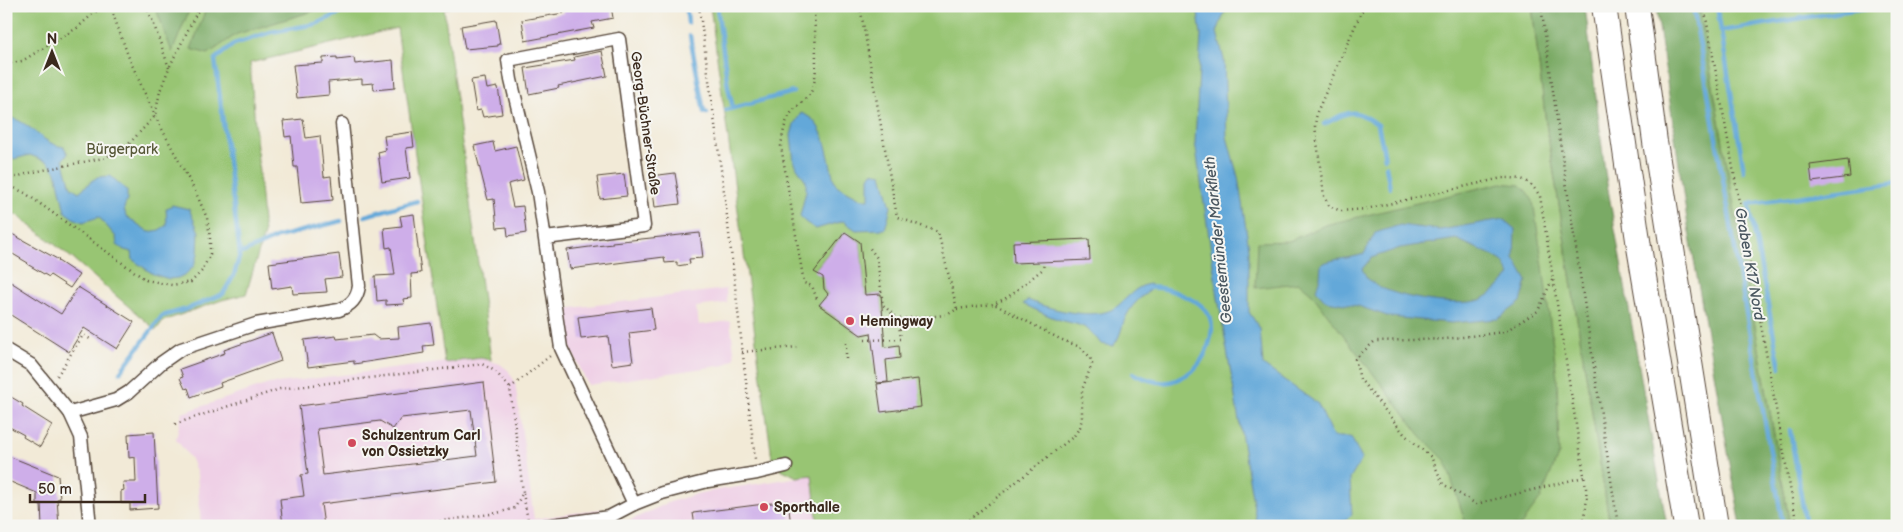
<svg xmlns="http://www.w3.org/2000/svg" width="1903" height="532" font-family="'Balsamiq Sans',sans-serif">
	<rect width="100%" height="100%" fill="#f6f6f2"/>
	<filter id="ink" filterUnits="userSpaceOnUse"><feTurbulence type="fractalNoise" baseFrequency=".02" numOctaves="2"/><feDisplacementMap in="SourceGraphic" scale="10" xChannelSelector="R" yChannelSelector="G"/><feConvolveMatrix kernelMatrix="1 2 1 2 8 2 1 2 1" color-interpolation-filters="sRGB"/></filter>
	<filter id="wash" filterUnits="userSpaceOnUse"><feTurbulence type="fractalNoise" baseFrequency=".0096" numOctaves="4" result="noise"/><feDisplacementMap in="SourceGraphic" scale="20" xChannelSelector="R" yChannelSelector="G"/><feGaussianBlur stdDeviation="1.12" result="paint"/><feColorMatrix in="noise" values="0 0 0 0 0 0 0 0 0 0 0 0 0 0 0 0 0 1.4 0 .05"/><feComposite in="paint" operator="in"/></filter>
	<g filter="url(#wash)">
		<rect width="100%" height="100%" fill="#f2ead7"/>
		<!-- built -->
		<g fill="#efd0e6">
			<path d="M 726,289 L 727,303 L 696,307 L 699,325 L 730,321 L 735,358 L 725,365 L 588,385 L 569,345 L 564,309 Z"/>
			<path d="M 480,358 L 500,364 L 508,370 L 515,382 L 534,519 L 601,509 L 603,523 L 631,520 L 670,502 L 700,493 L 812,475 L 818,526 L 201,526 L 197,474 L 191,459 L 176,439 L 182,413 L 269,384 Z"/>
		</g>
		<!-- green -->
		<g fill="#98c573" stroke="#6a7848" fill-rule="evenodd">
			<path d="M 6,6 L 453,6 L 444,9 L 491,360 L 480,358 L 445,363 L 397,28 L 250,63 L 264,234 L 246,294 L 222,300 L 163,321 L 156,330 L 72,258 L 17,215 L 6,212 Z"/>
			<path d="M 710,6 L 1532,6 L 1546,123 L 1610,526 L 818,526 L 812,475 L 797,477 L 773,465 ZM 844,233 L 860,241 L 865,295 L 881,294 L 883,331 L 860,335 L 819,306 L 828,294 L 824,289 L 826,279 L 814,271 Z"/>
			<path d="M 1699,6 L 1897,6 L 1897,526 L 1790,526 Z"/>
		</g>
		<!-- forest -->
		<g fill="#7aaa65" stroke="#5a6a42">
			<path d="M 155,6 L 191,6 L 172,52 Z"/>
			<path d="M 207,6 L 330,6 L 237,34 L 208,54 L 191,49 Z"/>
			<path d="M 1532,6 L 1585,6 L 1605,172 L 1667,526 L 1610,526 L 1546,123 Z"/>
			<path d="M 1656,6 L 1699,6 L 1790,526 L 1741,526 L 1687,220 Z"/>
			<path d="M 1501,183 L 1520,185 L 1527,192 L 1533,201 L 1543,266 L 1557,377 L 1559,453 L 1541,498 L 1520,526 L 1481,526 L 1465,521 L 1445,460 L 1421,436 L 1311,293 L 1299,283 L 1255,288 L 1257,242 L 1289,241 L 1325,225 Z"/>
		</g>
		<!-- water -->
		<g fill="#63a8d9" stroke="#4f697c" fill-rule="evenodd">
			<path d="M 1197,6 L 1227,6 L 1217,32 L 1224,60 L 1227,137 L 1238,177 L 1249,248 L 1249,312 L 1260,329 L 1263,365 L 1318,404 L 1333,437 L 1351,437 L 1362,459 L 1350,479 L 1352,515 C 1338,525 1331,529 1314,523 L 1310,526 L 1257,526 L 1218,298 L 1195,142 L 1201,35 Z"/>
			<path d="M 801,113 C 829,122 827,163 836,185 L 862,199 L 869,199 L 869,177 L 872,172 L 882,174 L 891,207 L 885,229 L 856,230 L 843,221 L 816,229 L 805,222 L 800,216 L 806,191 L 806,181 L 794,163 L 791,135 L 794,124 Z"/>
			<path d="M 12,118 C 31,123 43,145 64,147 L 68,154 L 63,159 L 71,187 L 79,192 L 97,177 L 111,176 L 127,191 L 127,200 L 124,208 L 126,216 L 149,232 L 159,230 L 167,225 L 166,209 L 172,205 L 189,209 L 199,232 L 198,254 L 194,266 L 186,274 L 178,278 L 169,279 L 153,274 L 133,260 L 132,252 L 124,250 L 117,245 L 116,237 L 99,217 L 83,222 L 73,218 L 65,212 L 56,172 L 48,162 L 30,155 L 14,159 L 6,155 L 6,122 Z"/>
			<path d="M 1503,219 L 1515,229 L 1514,258 L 1527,281 L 1521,302 L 1498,319 L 1451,323 L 1390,317 L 1358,306 L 1326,301 L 1316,290 L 1320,278 L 1321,264 C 1335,258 1350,259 1364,254 L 1375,233 L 1400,225 L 1440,230 ZM 1456,239 L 1494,256 L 1503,262 L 1510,275 C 1502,284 1491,296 1480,300 C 1458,308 1384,297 1368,279 C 1366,277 1364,272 1362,269 L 1371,258 L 1400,248 Z"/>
			<path d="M 1149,284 L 1153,287 C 1144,295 1134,302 1128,313 C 1121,324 1122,336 1113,346 L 1101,344 C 1086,323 1080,326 1057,319 C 1046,315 1034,309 1023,304 L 1028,300 C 1048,309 1094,321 1115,308 C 1126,300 1135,286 1149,284 Z"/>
		</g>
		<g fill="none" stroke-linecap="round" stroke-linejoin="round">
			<!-- stream -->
			<g stroke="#63a8d9" stroke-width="4.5">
				<path d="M 686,6 L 688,23"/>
				<path d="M 717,6 L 728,87 L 733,108"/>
				<path d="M 1693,6 L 1783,526"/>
				<path d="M 1717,6 L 1721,31"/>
				<path d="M 690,36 L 704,112 L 707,113"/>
				<path d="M 726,110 L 793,92"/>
				<path d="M 1324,124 C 1349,112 1353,106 1378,125 L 1385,158"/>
				<path d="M 1386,166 L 1390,188"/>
				<path d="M 1744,171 L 1721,31 L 1877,6"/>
				<path d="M 365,216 L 417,201"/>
				<path d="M 240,254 L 278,237 L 341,221"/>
				<path d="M 1780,368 L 1749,204 L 1897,183"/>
				<path d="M 120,372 L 162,316 L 187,309 L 223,294 L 234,275 L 240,254 L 215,59 L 234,44 L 271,32 L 316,24 L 355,6"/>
				<path d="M 1133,373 C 1144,379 1156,384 1169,382 C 1176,381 1191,373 1196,367 C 1206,357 1216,331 1210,318 C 1205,305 1194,300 1182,295 C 1171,290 1160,286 1148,288"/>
				<path d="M 1790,430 L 1806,526"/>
			</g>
		</g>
		<g id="blocks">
			<!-- building -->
			<g fill="#ceaee9" fill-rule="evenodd">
				<path d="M 572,6 L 611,6 L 613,18 L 592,22 L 594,28 L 525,41 L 522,20 L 564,13 L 563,8 Z"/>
				<path d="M 496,20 L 500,44 L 498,44 L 498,46 L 465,49 L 461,26 Z"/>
				<path d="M 602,51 L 607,76 L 558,86 L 559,88 L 529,94 L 525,68 L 575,60 L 574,57 Z"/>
				<path d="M 337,57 L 337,60 L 354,58 L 355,64 L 393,60 L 395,88 L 374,90 L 373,83 L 362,84 L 362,79 L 328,82 L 329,95 L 297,98 L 293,65 L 323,63 L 323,58 Z"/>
				<path d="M 485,78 L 487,89 L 498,87 L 502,114 L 483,117 L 481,110 L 476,111 L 471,80 Z"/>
				<path d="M 303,119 L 306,138 L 320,136 L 324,177 L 331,176 L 333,200 L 301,203 L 297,167 L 294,167 L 291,136 L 285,137 L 283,121 Z"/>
				<path d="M 412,132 L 414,147 L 406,148 L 410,178 L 382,182 L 378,152 L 386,150 L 384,136 Z"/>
				<path d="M 493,142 L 495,151 L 516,146 L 524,180 L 508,184 L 513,207 L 523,206 L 526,233 L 508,236 L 507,227 L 497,228 L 494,199 L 488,200 L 474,146 Z"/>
				<path d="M 1848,160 L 1850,177 L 1812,182 L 1810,165 Z"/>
				<path d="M 675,173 L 680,204 L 655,207 L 651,176 Z"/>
				<path d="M 624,174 L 627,196 L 600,199 L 597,177 Z"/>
				<path d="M 414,214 L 421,273 L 411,274 L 412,298 L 403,299 L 404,304 L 386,305 L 386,300 L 377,301 L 375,276 L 395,275 L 391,247 L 386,248 L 384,228 L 402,226 L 400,216 Z"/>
				<path d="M 845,232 L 860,242 L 865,295 L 881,294 L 885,347 L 899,345 L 900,358 L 886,360 L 888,382 L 877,383 L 871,333 L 861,335 L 819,305 L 828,294 L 824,289 L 823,277 L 814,272 Z"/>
				<path d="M 700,233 L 703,258 L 689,259 L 690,264 L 677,266 L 677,262 L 665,263 L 664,257 L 570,269 L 567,250 L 612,244 L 612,242 Z"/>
				<path d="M 12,234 L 59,260 L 58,261 L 79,275 L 70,288 L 50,275 L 49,277 L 27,264 L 28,263 L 6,250 L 6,243 Z"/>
				<path d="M 1089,239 L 1090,260 L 1014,263 L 1013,242 Z"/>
				<path d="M 339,254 L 342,277 L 325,279 L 327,292 L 293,294 L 292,286 L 272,289 L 269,263 Z"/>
				<path d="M 6,279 L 61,314 L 78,287 L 134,322 L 117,349 L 84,328 L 69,352 L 6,312 Z"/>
				<path d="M 651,308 L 654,330 L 629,333 L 633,362 L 612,365 L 608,336 L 581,339 L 578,317 Z"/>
				<path d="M 431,323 L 434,345 L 423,346 L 424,353 L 354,364 L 354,361 L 308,367 L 304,340 L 336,336 L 337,339 L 373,335 L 378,339 L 399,338 L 398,327 Z"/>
				<path d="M 272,333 L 281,361 L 220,383 L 221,386 L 191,397 L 188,388 L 185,389 L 180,378 L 183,377 L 180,369 L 225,353 L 224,350 Z"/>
				<path d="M 918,379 L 921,407 L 881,412 L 877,384 Z"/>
				<path d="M 484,382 L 496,482 L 321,504 L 324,526 L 283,526 L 280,499 L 304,496 L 301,475 L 308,474 L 299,406 ZM 471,410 L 477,456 L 323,475 L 317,429 L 380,421 L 393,429 L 401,418 Z"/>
				<path d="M 6,394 L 23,404 L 22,406 L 52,425 L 40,447 L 23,437 L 24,435 L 6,425 Z"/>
				<path d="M 154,432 L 158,508 L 130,510 L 130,503 L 121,503 L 121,491 L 124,490 L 123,482 L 136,482 L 135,457 L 129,458 L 128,434 Z"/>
				<path d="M 6,455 L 58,476 L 60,499 L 57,499 L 59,526 L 42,526 L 41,504 L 37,504 L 37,493 L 6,480 Z"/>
				<path d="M 788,501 L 791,526 L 695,526 L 693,513 Z"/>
			</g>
		</g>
	</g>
	<g filter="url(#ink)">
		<use href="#blocks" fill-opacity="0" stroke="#56473a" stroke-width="1"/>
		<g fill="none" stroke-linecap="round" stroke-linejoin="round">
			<!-- minor casing -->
			<g stroke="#56473a" stroke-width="15">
				<g id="minor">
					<path d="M 545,238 L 644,226 L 619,39 L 508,60 L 511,80 L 538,192 L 561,348 L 634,504"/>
					<path d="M 6,350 L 31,365 L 70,413 L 81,437 L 90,526"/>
					<path d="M 70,413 L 116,400 L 129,392 L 161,363 L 181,349 L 256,324 L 339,310 C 351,305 357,299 359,286 L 342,124"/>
					<path d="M 545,526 L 609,517 L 634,504 L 662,493 L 708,481 L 757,473 L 786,466"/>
				</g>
			</g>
			<!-- motorway casing -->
			<g stroke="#56473a" stroke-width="26">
				<g id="motorway">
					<path d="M 1604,6 L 1639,247 L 1686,526"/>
					<path d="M 1637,6 L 1655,142 L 1716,526"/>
				</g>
			</g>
			<!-- path -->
			<g stroke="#56473a" stroke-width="2.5" stroke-dasharray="1 4" stroke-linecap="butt">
				<path d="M 146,6 L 153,22 L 169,68"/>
				<path d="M 699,6 L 725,199 L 755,459"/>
				<path d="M 814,6 C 814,26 819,70 813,87 C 810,98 798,104 791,113 C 784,123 783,134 781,146 L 804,283 L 812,286 L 817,299"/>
				<path d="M 860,6 L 897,217 L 938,232 L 957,309 L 947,315 L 898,319"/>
				<path d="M 1364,6 L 1317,112 L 1315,126 L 1324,196 L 1329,206 L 1341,211 L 1366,209 L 1502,178 C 1523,178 1528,178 1540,196 L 1586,488 C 1587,502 1587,513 1579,526"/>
				<path d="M 1541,6 L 1564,169 L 1618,526"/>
				<path d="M 1704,6 L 1797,526"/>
				<path d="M 6,64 L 22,61 L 77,28 L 102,6"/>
				<path d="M 6,180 L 29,173 L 103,158 L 125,148 L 155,116 L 160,91 L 169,68 L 200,6"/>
				<path d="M 6,184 L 25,193 L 146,280 L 172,285 L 191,282 L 202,271 L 210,254 L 210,237 L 207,218 L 196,193 L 155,116 L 129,58 L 110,6"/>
				<path d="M 1552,280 L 1538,311 L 1504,332 L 1446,339 L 1375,341 L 1355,359 L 1360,379 L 1405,435 L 1431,457 L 1443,484 L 1476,504 L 1584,477"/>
				<path d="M 957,309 L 994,304 L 1008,297 L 1043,269 L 1044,262"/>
				<path d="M 865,340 L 901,339 L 898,319 L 883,305 L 877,258 L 869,247"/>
				<path d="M 742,352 L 797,347"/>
				<path d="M 846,359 L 846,342"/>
				<path d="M 57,376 L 83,335 L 92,340"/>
				<path d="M 510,388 L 550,356"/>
				<path d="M 175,424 L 280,389 L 482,364 L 495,371 L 510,388 L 523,492 L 515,508 L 497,513 L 408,526"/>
				<path d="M 523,493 L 529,526"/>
				<path d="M 961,526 L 1074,436 L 1080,427 L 1082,418 L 1082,390 L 1092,364 L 1090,357 L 1080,347 L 1060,339 L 994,304"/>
			</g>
			<!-- minor -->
			<use href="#minor" stroke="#fff" stroke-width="12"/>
			<!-- motorway -->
			<use href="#motorway" stroke="#fff" stroke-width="24"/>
		</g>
	</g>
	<!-- markers -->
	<g fill="#d1495b" stroke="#f6f6f2" stroke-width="2">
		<circle cx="850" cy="321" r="5"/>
		<circle cx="352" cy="443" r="5"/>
		<circle cx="764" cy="507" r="5"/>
	</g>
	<g text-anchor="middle" stroke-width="4" stroke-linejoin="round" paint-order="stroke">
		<!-- street labels -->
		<g font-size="14" fill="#3b2a1e" stroke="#f6f6f2">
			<text transform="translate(646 123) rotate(82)" y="5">Georg-Büchner-Straße</text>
		</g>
		<!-- park labels -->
		<g font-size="14" fill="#575838" stroke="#f6f6f2">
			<text x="122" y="154">Bürgerpark</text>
		</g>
		<!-- poi labels -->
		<g font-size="14" font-weight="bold" fill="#3b2a1e" stroke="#f6f6f2" text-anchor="start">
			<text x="860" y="326">Hemingway</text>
			<text x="362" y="440">Schulzentrum Carl<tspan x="362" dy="16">von Ossietzky</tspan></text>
			<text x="774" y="512">Sporthalle</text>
		</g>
		<!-- water labels -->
		<g font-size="15" font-style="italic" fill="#49565f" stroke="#f6f6f2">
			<text transform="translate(1218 240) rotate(-96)" y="5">Geestemünder Markfleth</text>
			<text transform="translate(1750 264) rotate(80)" y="5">Graben K17 Nord</text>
		</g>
	</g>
	<!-- margin -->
	<rect width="1903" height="532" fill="none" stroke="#f6f6f2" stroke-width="25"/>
	<!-- north arrow -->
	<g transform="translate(52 52)" stroke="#f6f6f2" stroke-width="4" paint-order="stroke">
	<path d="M0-4L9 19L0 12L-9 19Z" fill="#3b2a1e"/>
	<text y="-8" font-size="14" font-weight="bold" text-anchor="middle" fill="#3b2a1e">N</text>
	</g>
	<!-- scale -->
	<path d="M30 494v8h115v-8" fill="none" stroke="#3b2a1e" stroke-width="2.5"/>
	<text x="38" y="494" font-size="15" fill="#3b2a1e" stroke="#f6f6f2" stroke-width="4" paint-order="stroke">50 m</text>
</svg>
